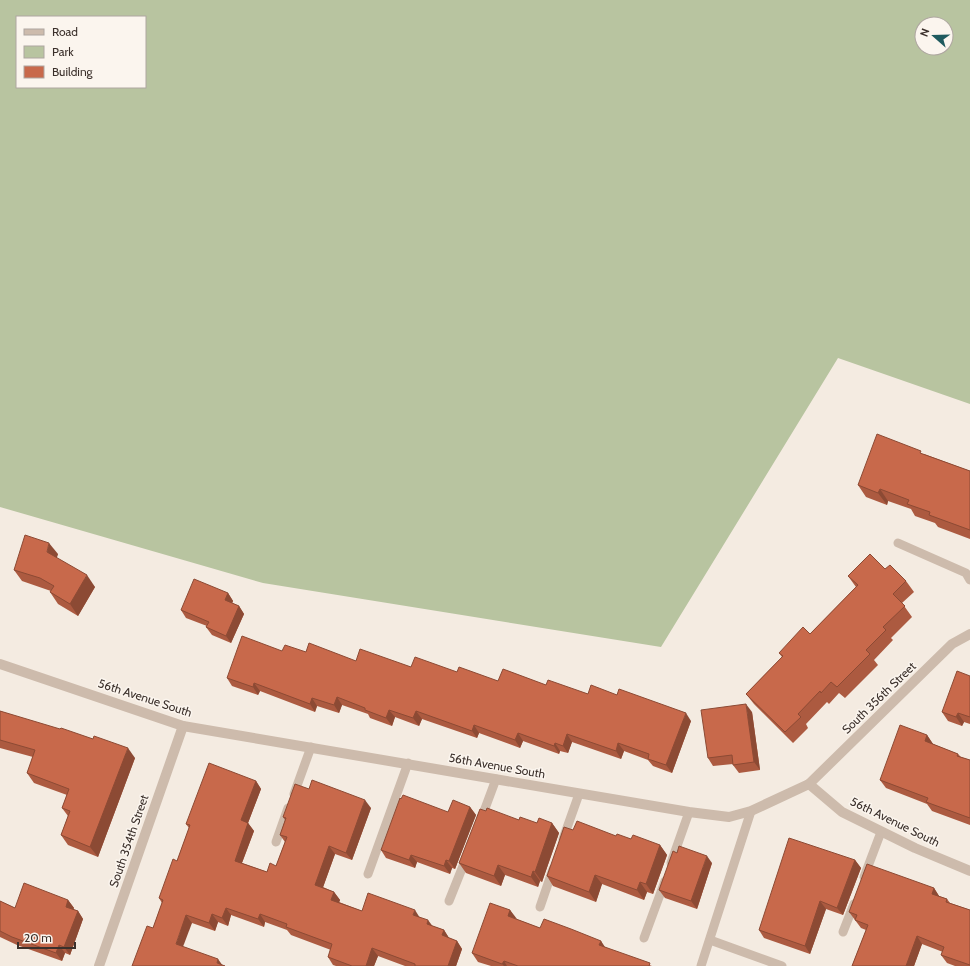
<svg xmlns="http://www.w3.org/2000/svg" width="970" height="966" font-family="Cabin,sans-serif">
	<rect width="100%" height="100%" fill="#f4ebe1"/>
	<!-- green -->
	<path fill="#b8c4a0" fill-rule="evenodd" d="M 0,0 L 970,0 L 970,404 L 838,358 L 661,647 L 263,583 L 0,507 ZM 17,17 L 145,17 L 145,87 L 17,87 ZM 922,24 L 946,24 L 946,48 L 922,48 Z"/>
	<g fill="none" stroke-linecap="round" stroke-linejoin="round">
		<!-- service -->
		<g stroke="#cdbbac" stroke-width="9">
			<path d="M 898,543 L 966,573 L 970,580"/>
			<path d="M 294,794 L 311,747"/>
			<path d="M 480,822 L 496,779"/>
			<path d="M 563,839 L 579,794"/>
			<path d="M 276,842 L 288,808"/>
			<path d="M 671,863 L 689,812"/>
			<path d="M 368,874 L 408,763"/>
			<path d="M 864,877 L 881,832"/>
			<path d="M 449,901 L 467,856"/>
			<path d="M 540,907 L 553,869"/>
			<path d="M 843,932 L 854,904"/>
			<path d="M 644,938 L 665,881"/>
			<path d="M 710,940 L 782,966"/>
			<path d="M 701,966 L 751,811"/>
		</g>
		<!-- minor -->
		<g stroke="#cdbbac" stroke-width="10">
			<path d="M 0,664 L 183,726 L 689,812 L 729,817 L 751,811 L 809,784 L 952,644 L 970,634"/>
			<path d="M 809,784 L 842,812 L 915,848 L 970,871"/>
			<path d="M 99,966 L 183,726"/>
		</g>
	</g>
	<!-- wall -->
	<g fill="#ac5a40">
		<path d="M 924,454 L 970,471 L 970,539 L 938,527 L 935,523 L 915,516 L 911,509 L 888,501 L 887,505 L 866,497 L 858,485 Z"/>
		<path d="M 58,554 L 56,558 L 95,587 L 78,616 L 58,604 L 50,592 L 51,591 L 48,590 L 22,581 L 14,570 Z"/>
		<path d="M 885,569 L 906,581 L 914,592 L 902,603 L 912,617 L 891,638 L 893,640 L 874,660 L 878,665 L 845,698 L 839,693 L 829,704 L 827,702 L 806,724 L 808,728 L 793,743 L 754,704 L 746,694 L 782,657 L 779,653 L 810,634 L 856,587 L 848,576 Z"/>
		<path d="M 228,593 L 233,601 L 232,603 L 239,606 L 244,614 L 231,643 L 212,635 L 206,627 L 207,626 L 186,618 L 181,610 Z"/>
		<path d="M 282,651 L 306,652 L 356,661 L 457,672 L 498,681 L 546,685 L 588,694 L 691,721 L 672,773 L 653,766 L 648,760 L 624,751 L 621,759 L 572,742 L 568,753 L 560,751 L 559,754 L 523,741 L 520,748 L 479,733 L 477,738 L 422,719 L 419,726 L 395,717 L 392,726 L 370,718 L 368,714 L 342,705 L 339,713 L 317,706 L 315,712 L 260,691 L 258,695 L 232,686 L 227,678 Z"/>
		<path d="M 970,676 L 970,724 L 964,722 L 962,726 L 948,721 L 942,712 Z"/>
		<path d="M 0,711 L 135,758 L 98,857 L 68,845 L 61,835 L 68,816 L 62,808 L 67,795 L 34,783 L 27,773 L 33,757 L 0,748 Z"/>
		<path d="M 752,712 L 760,770 L 739,773 L 733,765 L 733,764 L 713,766 L 708,758 Z"/>
		<path d="M 927,735 L 933,744 L 958,754 L 961,757 L 970,760 L 970,825 L 932,811 L 927,804 L 886,788 L 880,780 Z"/>
		<path d="M 256,781 L 261,789 L 248,823 L 254,831 L 242,863 L 267,872 L 276,866 L 285,842 L 280,835 L 285,820 L 283,817 L 309,789 L 371,808 L 352,860 L 335,854 L 323,887 L 334,892 L 340,900 L 339,902 L 362,911 L 420,917 L 432,926 L 444,930 L 449,938 L 457,941 L 462,949 L 456,966 L 405,966 L 378,956 L 374,966 L 336,966 L 333,965 L 328,957 L 331,950 L 291,935 L 287,930 L 265,922 L 264,927 L 231,915 L 228,926 L 218,922 L 215,931 L 192,923 L 132,966 L 153,928 L 162,903 L 159,898 L 177,861 L 189,828 L 186,824 Z"/>
		<path d="M 470,807 L 476,815 L 455,869 L 452,868 L 450,874 L 417,862 L 415,868 L 386,858 L 381,850 L 448,812 Z"/>
		<path d="M 486,811 L 519,820 L 537,823 L 552,823 L 559,833 L 542,882 L 540,881 L 538,887 L 505,875 L 501,886 L 466,873 L 459,863 Z"/>
		<path d="M 573,830 L 616,836 L 660,845 L 667,855 L 653,894 L 647,892 L 644,900 L 602,884 L 596,902 L 553,886 L 547,876 Z"/>
		<path d="M 855,860 L 861,868 L 843,915 L 826,909 L 810,954 L 764,938 L 759,930 Z"/>
		<path d="M 712,863 L 697,909 L 665,898 L 659,890 Z"/>
		<path d="M 934,888 L 939,896 L 947,899 L 950,903 L 970,910 L 970,966 L 955,966 L 947,963 L 941,955 L 943,952 L 922,944 L 914,966 L 852,966 L 866,930 L 861,928 L 849,912 Z"/>
		<path d="M 68,900 L 74,908 L 73,909 L 78,911 L 83,919 L 70,955 L 65,953 L 62,961 L 17,945 L 0,937 L 0,901 L 15,908 Z"/>
		<path d="M 510,910 L 516,919 L 540,928 L 601,941 L 604,947 L 652,966 L 491,966 L 478,962 L 472,953 Z"/>
	</g>
	<!-- shaded-wall -->
	<g fill="#8c4a34">
		<path d="M 880,489 L 888,501 L 887,505 L 878,493 Z"/>
		<path d="M 49,543 L 58,554 L 55,564 L 47,552 Z"/>
		<path d="M 87,575 L 95,587 L 78,616 L 70,604 Z"/>
		<path d="M 228,593 L 233,601 L 230,608 L 225,600 Z"/>
		<path d="M 239,606 L 244,614 L 231,643 L 226,636 Z"/>
		<path d="M 254,683 L 260,691 L 258,695 L 253,687 Z"/>
		<path d="M 337,697 L 342,705 L 339,713 L 334,705 Z"/>
		<path d="M 312,698 L 317,706 L 315,712 L 310,704 Z"/>
		<path d="M 746,704 L 752,712 L 760,770 L 754,762 Z"/>
		<path d="M 389,710 L 395,717 L 392,726 L 386,718 Z"/>
		<path d="M 416,711 L 422,719 L 419,726 L 413,718 Z"/>
		<path d="M 686,713 L 691,721 L 672,773 L 666,765 Z"/>
		<path d="M 958,713 L 964,722 L 962,726 L 956,717 Z"/>
		<path d="M 474,725 L 479,733 L 477,738 L 472,731 Z"/>
		<path d="M 518,733 L 523,741 L 520,748 L 515,740 Z"/>
		<path d="M 567,734 L 572,742 L 568,753 L 563,746 Z"/>
		<path d="M 927,735 L 933,744 L 931,750 L 925,741 Z"/>
		<path d="M 555,743 L 560,751 L 559,754 L 554,746 Z"/>
		<path d="M 618,743 L 624,751 L 621,759 L 616,751 Z"/>
		<path d="M 128,748 L 135,758 L 98,857 L 90,847 Z"/>
		<path d="M 256,781 L 261,789 L 248,823 L 254,831 L 240,868 L 235,861 L 241,820 Z"/>
		<path d="M 365,800 L 371,808 L 352,860 L 346,853 Z"/>
		<path d="M 470,807 L 476,815 L 455,869 L 449,861 Z"/>
		<path d="M 552,823 L 559,833 L 542,882 L 535,872 Z"/>
		<path d="M 660,845 L 667,855 L 653,894 L 646,884 Z"/>
		<path d="M 329,846 L 335,854 L 321,893 L 315,885 Z"/>
		<path d="M 411,855 L 417,862 L 415,868 L 409,860 Z"/>
		<path d="M 707,856 L 712,863 L 697,909 L 691,901 Z"/>
		<path d="M 446,860 L 452,868 L 450,874 L 444,866 Z"/>
		<path d="M 855,860 L 861,868 L 843,915 L 837,908 Z"/>
		<path d="M 498,865 L 505,875 L 501,886 L 494,876 Z"/>
		<path d="M 533,871 L 540,881 L 538,887 L 531,877 Z"/>
		<path d="M 595,875 L 602,884 L 596,902 L 589,892 Z"/>
		<path d="M 640,882 L 647,892 L 644,900 L 637,890 Z"/>
		<path d="M 934,888 L 939,896 L 937,901 L 932,894 Z"/>
		<path d="M 334,892 L 340,900 L 337,908 L 331,900 Z"/>
		<path d="M 68,900 L 74,908 L 71,915 L 66,907 Z"/>
		<path d="M 820,901 L 826,909 L 810,954 L 805,946 Z"/>
		<path d="M 226,908 L 231,915 L 228,926 L 222,918 Z"/>
		<path d="M 415,910 L 420,918 L 413,915 Z"/>
		<path d="M 510,910 L 517,919 L 508,916 Z"/>
		<path d="M 78,911 L 83,919 L 70,955 L 64,947 Z"/>
		<path d="M 212,914 L 218,922 L 215,931 L 209,923 Z"/>
		<path d="M 260,914 L 265,922 L 264,927 L 258,919 Z"/>
		<path d="M 186,915 L 192,923 L 181,952 L 176,944 Z"/>
		<path d="M 428,920 L 434,928 L 427,924 Z"/>
		<path d="M 444,930 L 449,938 L 442,935 Z"/>
		<path d="M 917,936 L 922,944 L 914,966 L 906,966 Z"/>
		<path d="M 457,941 L 462,949 L 456,966 L 448,966 Z"/>
		<path d="M 601,941 L 607,950 L 599,945 Z"/>
		<path d="M 59,945 L 65,953 L 62,961 L 56,953 Z"/>
		<path d="M 372,948 L 378,956 L 374,966 L 366,966 Z"/>
		<path d="M 218,959 L 223,966 L 217,963 Z"/>
		<path d="M 504,961 L 507,966 L 504,966 L 502,964 Z"/>
	</g>
	<!-- building -->
	<g fill="#c8694b" stroke="#8c4a34">
		<path d="M 877,434 L 921,451 L 920,453 L 970,471 L 970,530 L 929,515 L 930,512 L 907,504 L 909,500 L 880,489 L 878,493 L 858,485 Z"/>
		<path d="M 25,535 L 49,543 L 47,552 L 87,575 L 70,604 L 50,592 L 54,586 L 40,578 L 14,570 Z"/>
		<path d="M 870,554 L 885,569 L 890,565 L 906,581 L 893,594 L 905,606 L 883,627 L 886,630 L 866,650 L 870,654 L 837,687 L 831,682 L 821,693 L 820,691 L 798,714 L 801,717 L 785,732 L 746,694 L 783,656 L 779,653 L 803,627 L 810,634 L 858,585 L 848,576 Z"/>
		<path d="M 194,579 L 228,593 L 225,600 L 239,606 L 226,636 L 206,627 L 209,622 L 181,610 Z"/>
		<path d="M 242,636 L 282,651 L 285,645 L 306,652 L 309,643 L 356,661 L 360,649 L 411,667 L 415,657 L 457,672 L 459,667 L 498,681 L 503,669 L 546,685 L 548,680 L 588,694 L 591,685 L 617,695 L 619,689 L 686,713 L 666,765 L 648,759 L 649,754 L 618,743 L 616,751 L 567,734 L 563,746 L 555,743 L 554,746 L 518,733 L 515,740 L 474,725 L 472,731 L 416,711 L 413,718 L 389,710 L 386,718 L 365,710 L 365,708 L 337,697 L 334,705 L 312,698 L 310,704 L 254,683 L 253,687 L 227,678 Z"/>
		<path d="M 957,671 L 970,676 L 970,717 L 958,713 L 956,717 L 942,712 Z"/>
		<path d="M 746,704 L 754,762 L 733,765 L 732,755 L 708,758 L 701,710 Z"/>
		<path d="M 0,711 L 60,729 L 61,728 L 93,739 L 94,736 L 128,748 L 90,847 L 61,835 L 70,811 L 62,808 L 69,789 L 27,773 L 35,750 L 0,740 Z"/>
		<path d="M 900,725 L 927,735 L 925,741 L 958,754 L 957,756 L 970,760 L 970,818 L 926,802 L 928,798 L 880,780 Z"/>
		<path d="M 209,763 L 256,781 L 241,820 L 248,823 L 235,861 L 267,872 L 270,863 L 276,866 L 287,837 L 280,835 L 286,818 L 283,817 L 295,784 L 309,789 L 312,780 L 365,800 L 346,853 L 329,846 L 315,885 L 334,892 L 331,900 L 362,911 L 368,893 L 415,910 L 413,915 L 428,920 L 427,924 L 444,930 L 442,935 L 457,941 L 448,966 L 415,966 L 415,964 L 372,948 L 366,966 L 352,966 L 328,957 L 332,944 L 286,927 L 287,924 L 260,914 L 258,919 L 226,908 L 222,918 L 212,914 L 209,923 L 186,915 L 176,944 L 218,959 L 217,963 L 225,966 L 132,966 L 147,926 L 153,928 L 163,900 L 159,898 L 173,859 L 177,861 L 190,825 L 186,824 Z"/>
		<path d="M 403,795 L 448,812 L 453,800 L 470,807 L 449,861 L 446,860 L 444,866 L 411,855 L 409,860 L 381,850 L 400,798 L 401,799 Z"/>
		<path d="M 487,808 L 519,820 L 520,817 L 537,823 L 539,818 L 552,823 L 535,872 L 533,871 L 531,877 L 498,865 L 494,876 L 459,863 L 480,809 L 486,811 Z"/>
		<path d="M 577,821 L 616,836 L 617,834 L 631,839 L 633,835 L 660,845 L 646,884 L 640,882 L 637,890 L 595,875 L 589,892 L 547,876 L 564,827 L 573,830 Z"/>
		<path d="M 789,838 L 855,860 L 837,908 L 820,901 L 805,946 L 759,930 Z"/>
		<path d="M 679,846 L 707,856 L 691,901 L 659,890 L 673,851 L 677,853 Z"/>
		<path d="M 867,864 L 934,888 L 932,894 L 947,899 L 946,902 L 970,910 L 970,965 L 941,955 L 944,947 L 917,936 L 906,966 L 852,966 L 868,925 L 855,920 L 857,915 L 849,912 Z"/>
		<path d="M 24,883 L 68,900 L 66,907 L 78,911 L 64,947 L 59,945 L 56,953 L 12,937 L 0,931 L 0,901 L 15,908 Z"/>
		<path d="M 490,903 L 510,910 L 508,916 L 540,928 L 544,919 L 571,929 L 601,941 L 599,945 L 650,963 L 649,966 L 518,966 L 504,961 L 502,964 L 472,953 Z"/>
	</g>
	<g text-anchor="middle" stroke-width="3" stroke-linejoin="round" paint-order="stroke">
		<!-- street labels -->
		<g font-size="12" fill="#3b302b" stroke="#fbf5ee">
			<text transform="translate(145 698) rotate(18)" y="4">56th Avenue South</text>
			<text transform="translate(879 698) rotate(-44)" y="4">South 356th Street</text>
			<text transform="translate(497 766) rotate(10)" y="4">56th Avenue South</text>
			<text transform="translate(895 822) rotate(26)" y="4">56th Avenue South</text>
			<text transform="translate(129 841) rotate(-71)" y="4">South 354th Street</text>
		</g>
	</g>
	<!-- legend -->
	<rect x="16" y="16" width="130" height="72" fill="#fbf5ee" stroke="#aea6a0"/>
	<rect x="24" y="29" width="20" height="6" fill="#cdbbac" stroke="#aea6a0"/>
	<text x="52" y="36" font-size="12" fill="#3b302b">Road</text>
	<rect x="24" y="46" width="20" height="12" fill="#b8c4a0" stroke="#aea6a0"/>
	<text x="52" y="56" font-size="12" fill="#3b302b">Park</text>
	<rect x="24" y="66" width="20" height="12" fill="#c8694b" stroke="#aea6a0"/>
	<text x="52" y="76" font-size="12" fill="#3b302b">Building</text>
	<!-- north arrow -->
	<g transform="translate(934 36) rotate(290)"><circle r="19" fill="#fbf5ee" stroke="#aea6a0"/>
	<path d="M0-3L7 15L0 10L-7 15Z" fill="#1f5a5e"/>
	<text y="-6" font-size="11" font-weight="bold" text-anchor="middle" fill="#3b302b">N</text>
	</g>
	<!-- scale -->
	<path d="M18 942v6h57v-6" fill="none" stroke="#3b302b" stroke-width="2"/>
	<text x="24" y="942" font-size="12" fill="#3b302b" stroke="#fbf5ee" stroke-width="3" paint-order="stroke">20 m</text>
</svg>
